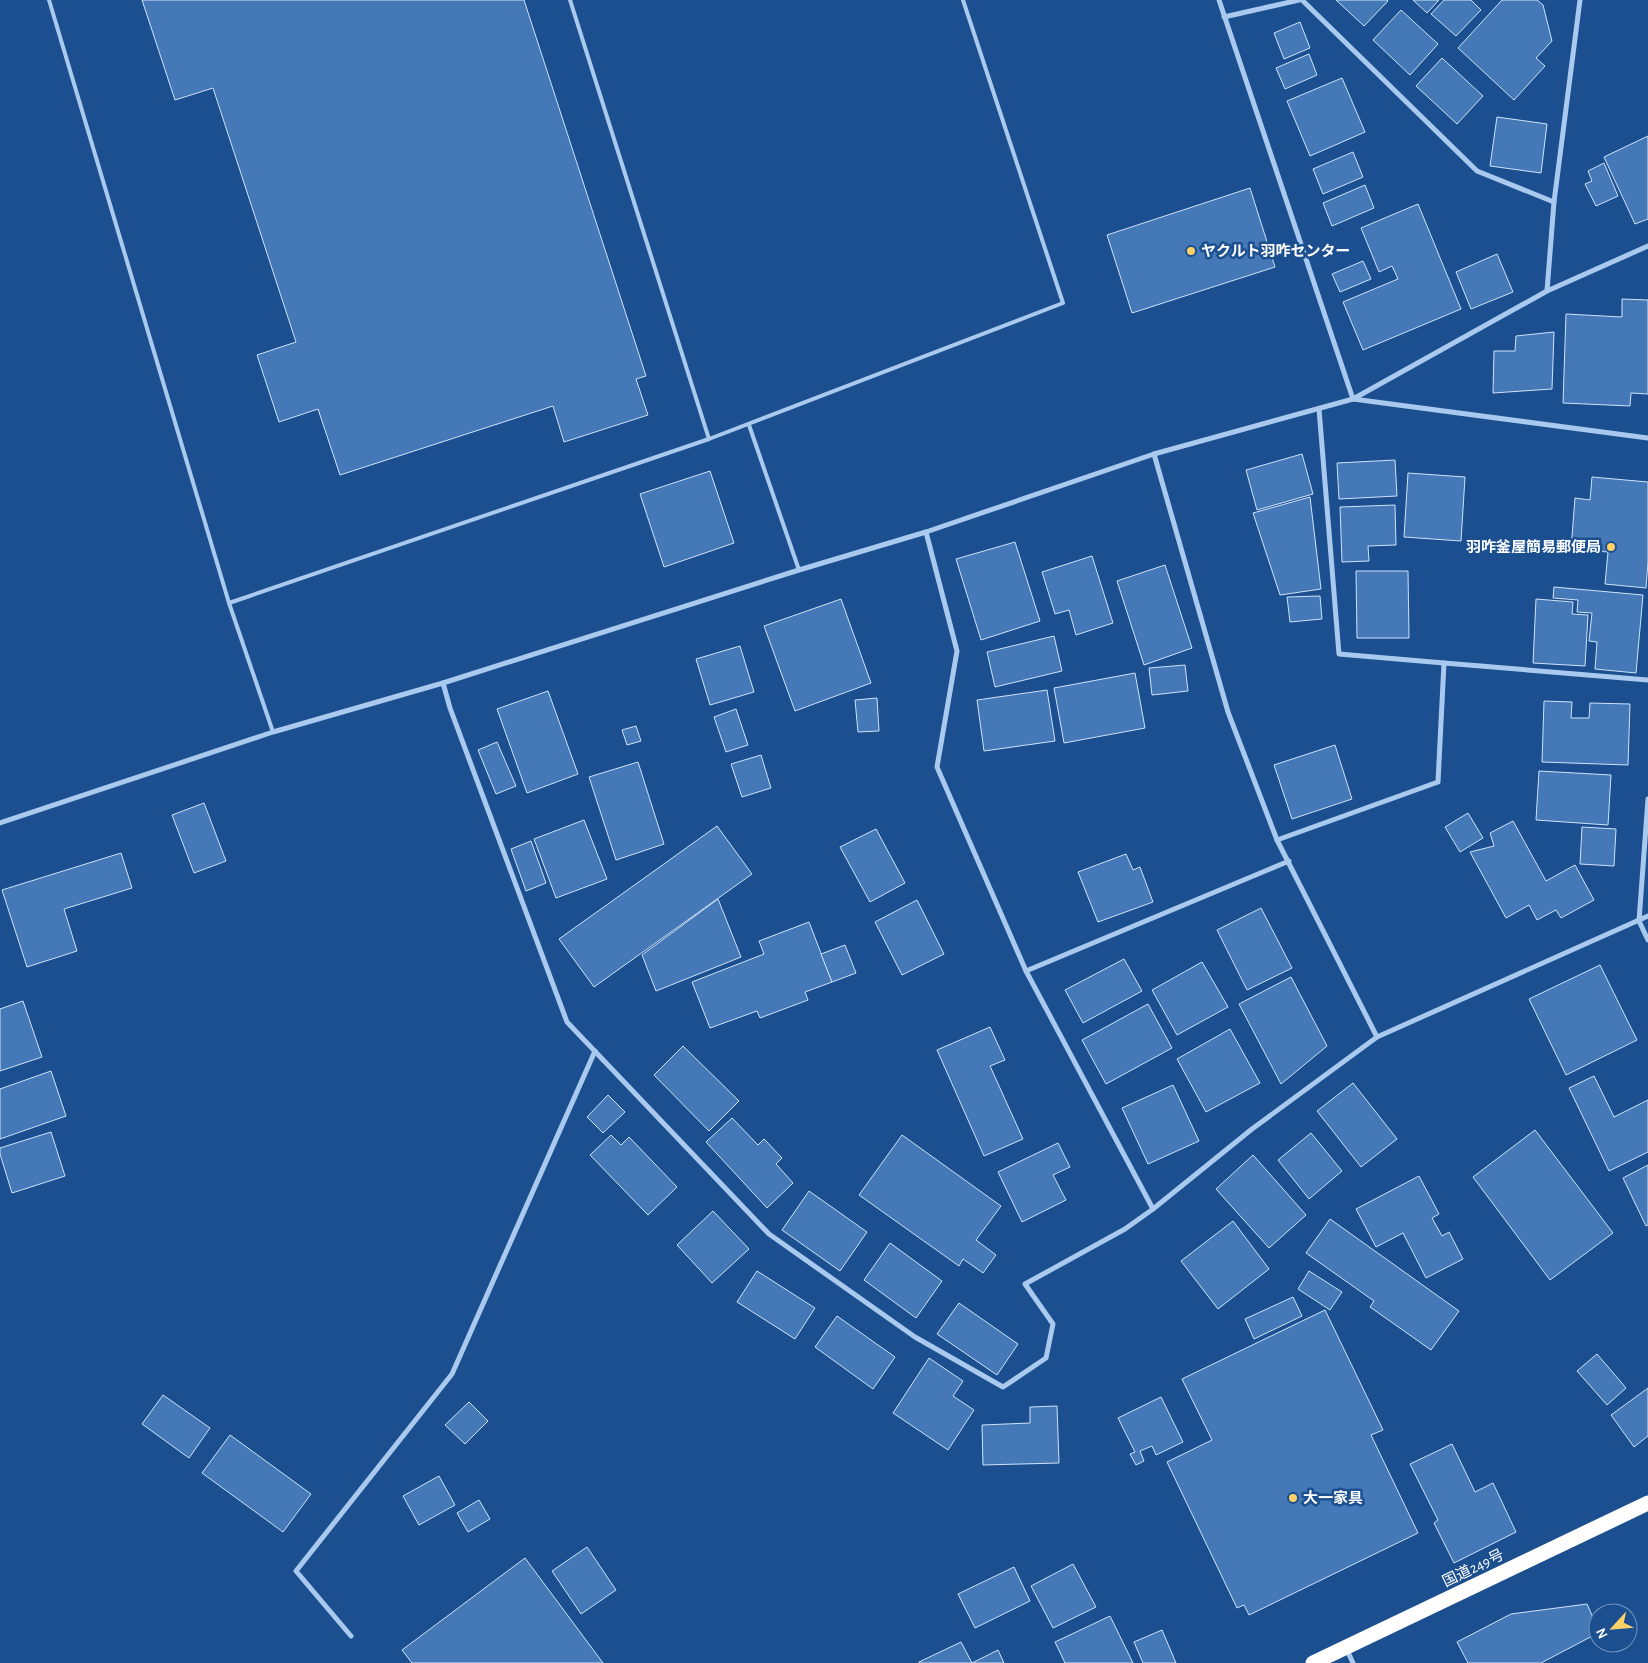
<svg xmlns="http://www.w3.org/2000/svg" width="1648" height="1663" font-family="'Alegreya Sans','Noto Sans JP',sans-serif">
	<rect width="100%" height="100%" fill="#1b4f8f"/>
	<!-- building -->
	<g fill="#4478b7" stroke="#cfe3fa">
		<path d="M 142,0 L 524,0 L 646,376 L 636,379 L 648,415 L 564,442 L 553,406 L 340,475 L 318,409 L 279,422 L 257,355 L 296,342 L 213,88 L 175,100 Z"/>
		<path d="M 1336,0 L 1387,0 L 1388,1 L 1364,26 Z"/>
		<path d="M 1413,0 L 1439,0 L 1427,13 Z"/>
		<path d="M 1444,0 L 1471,0 L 1481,10 L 1456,36 L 1431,14 Z"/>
		<path d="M 1502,0 L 1537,0 L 1543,5 L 1552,41 L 1536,58 L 1545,66 L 1514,100 L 1458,48 Z"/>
		<path d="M 1401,10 L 1438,44 L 1410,75 L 1373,40 Z"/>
		<path d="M 1300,22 L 1310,48 L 1284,59 L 1274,33 Z"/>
		<path d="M 1309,54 L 1317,75 L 1285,89 L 1276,68 Z"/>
		<path d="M 1442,58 L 1483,96 L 1457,124 L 1416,86 Z"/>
		<path d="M 1342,78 L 1365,132 L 1310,156 L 1287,101 Z"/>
		<path d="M 1497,117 L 1547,124 L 1541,173 L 1490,166 Z"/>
		<path d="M 1648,136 L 1648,219 L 1635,224 L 1604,157 Z"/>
		<path d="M 1353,152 L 1363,177 L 1323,194 L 1313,169 Z"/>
		<path d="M 1604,163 L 1618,196 L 1596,206 L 1585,184 L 1592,181 L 1588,171 Z"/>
		<path d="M 1365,185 L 1374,208 L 1332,226 L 1323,203 Z"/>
		<path d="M 1250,188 L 1275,267 L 1132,313 L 1107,235 Z"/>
		<path d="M 1418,204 L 1461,309 L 1363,350 L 1343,302 L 1398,279 L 1392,266 L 1379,272 L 1361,228 Z"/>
		<path d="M 1497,254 L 1513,292 L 1471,309 L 1456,272 Z"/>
		<path d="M 1363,261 L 1371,279 L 1340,292 L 1332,274 Z"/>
		<path d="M 1622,299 L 1648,300 L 1648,394 L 1631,393 L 1630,406 L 1563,403 L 1566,314 L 1622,317 Z"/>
		<path d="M 1554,332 L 1552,389 L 1493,393 L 1494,351 L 1515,351 L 1516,336 Z"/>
		<path d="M 1302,454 L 1313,494 L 1257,510 L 1246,470 Z"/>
		<path d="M 1395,460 L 1397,496 L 1339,499 L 1337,463 Z"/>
		<path d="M 710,471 L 734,543 L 664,567 L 640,494 Z"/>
		<path d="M 1408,473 L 1465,477 L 1461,541 L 1404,537 Z"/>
		<path d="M 1592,477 L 1648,482 L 1648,562 L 1646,588 L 1605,584 L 1608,552 L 1571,549 L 1575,498 L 1590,500 Z"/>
		<path d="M 1310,497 L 1321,589 L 1280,595 L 1253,513 Z"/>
		<path d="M 1395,505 L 1396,545 L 1368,546 L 1369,561 L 1342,562 L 1340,507 Z"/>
		<path d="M 1015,542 L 1040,621 L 981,640 L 956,559 Z"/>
		<path d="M 1092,556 L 1113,623 L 1076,635 L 1069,610 L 1055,614 L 1042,572 Z"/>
		<path d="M 1165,565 L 1192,648 L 1144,665 L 1117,581 Z"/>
		<path d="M 1356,571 L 1408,571 L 1409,638 L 1357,638 Z"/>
		<path d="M 1554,587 L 1643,595 L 1636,673 L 1595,669 L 1597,642 L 1589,641 L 1592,613 L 1577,612 L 1578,600 L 1553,598 Z"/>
		<path d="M 1320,596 L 1322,619 L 1290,622 L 1287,597 Z"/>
		<path d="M 841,599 L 871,683 L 795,711 L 764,626 Z"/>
		<path d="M 1536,599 L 1573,602 L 1572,614 L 1588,615 L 1585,666 L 1533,663 Z"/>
		<path d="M 1054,636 L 1062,671 L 995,687 L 987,652 Z"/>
		<path d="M 740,646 L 754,692 L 710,705 L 696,659 Z"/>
		<path d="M 1185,665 L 1188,691 L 1152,695 L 1149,668 Z"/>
		<path d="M 1135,673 L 1145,728 L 1064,743 L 1054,688 Z"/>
		<path d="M 1047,690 L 1055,741 L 984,751 L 977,700 Z"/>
		<path d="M 548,691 L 578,774 L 527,793 L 497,709 Z"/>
		<path d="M 877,698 L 879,731 L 858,732 L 855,700 Z"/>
		<path d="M 1544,701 L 1572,702 L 1571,718 L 1589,718 L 1590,703 L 1630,704 L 1628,765 L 1542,762 Z"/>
		<path d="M 736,709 L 748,745 L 726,752 L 714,717 Z"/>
		<path d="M 636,726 L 641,741 L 627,745 L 622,730 Z"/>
		<path d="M 497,742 L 516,786 L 496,794 L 478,750 Z"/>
		<path d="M 1335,745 L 1352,799 L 1292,819 L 1274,765 Z"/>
		<path d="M 761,755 L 771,788 L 742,797 L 731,764 Z"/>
		<path d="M 638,762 L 664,844 L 616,860 L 589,777 Z"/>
		<path d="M 1539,771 L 1611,775 L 1608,825 L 1536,820 Z"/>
		<path d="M 204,803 L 226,861 L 194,873 L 172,815 Z"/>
		<path d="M 1468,813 L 1483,838 L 1460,852 L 1445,827 Z"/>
		<path d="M 584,820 L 607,879 L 556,898 L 534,839 Z"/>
		<path d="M 1513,821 L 1546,881 L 1575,865 L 1594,900 L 1561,918 L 1556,910 L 1537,920 L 1529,905 L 1506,918 L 1470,852 L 1494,846 L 1490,833 Z"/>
		<path d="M 717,826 L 752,874 L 594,987 L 559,939 Z"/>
		<path d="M 1582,827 L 1616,829 L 1614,866 L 1580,864 Z"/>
		<path d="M 876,829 L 905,883 L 870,902 L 840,847 Z"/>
		<path d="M 531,841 L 546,883 L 526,891 L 511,849 Z"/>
		<path d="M 121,853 L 132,888 L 64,909 L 77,951 L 27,967 L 2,890 Z"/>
		<path d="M 1126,854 L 1133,870 L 1140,867 L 1153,902 L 1098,922 L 1078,872 Z"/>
		<path d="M 718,899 L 741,957 L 656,991 L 642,955 Z"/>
		<path d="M 917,900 L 944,954 L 902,975 L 875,922 Z"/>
		<path d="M 1261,908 L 1292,968 L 1247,990 L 1217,930 Z"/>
		<path d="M 809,922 L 832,982 L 805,992 L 808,1000 L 760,1018 L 757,1011 L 710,1028 L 692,982 L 764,954 L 759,941 Z"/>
		<path d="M 845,945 L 856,973 L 832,982 L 821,954 Z"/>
		<path d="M 1124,959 L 1142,991 L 1083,1023 L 1065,990 Z"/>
		<path d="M 1202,962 L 1228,1007 L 1177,1035 L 1152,990 Z"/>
		<path d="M 1600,965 L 1637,1040 L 1566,1075 L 1529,999 Z"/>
		<path d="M 1291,977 L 1327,1046 L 1281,1084 L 1239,1004 Z"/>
		<path d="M 23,1001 L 42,1057 L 0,1071 L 0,1009 Z"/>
		<path d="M 1148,1004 L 1172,1048 L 1106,1084 L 1082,1040 Z"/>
		<path d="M 990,1027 L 1005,1060 L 990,1066 L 1023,1139 L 984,1156 L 937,1050 Z"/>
		<path d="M 1230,1029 L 1260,1083 L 1206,1112 L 1177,1059 Z"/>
		<path d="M 683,1046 L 739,1101 L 709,1131 L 654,1075 Z"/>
		<path d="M 51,1071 L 66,1116 L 0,1139 L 0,1089 Z"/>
		<path d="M 1594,1076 L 1614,1117 L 1648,1100 L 1648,1152 L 1609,1171 L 1569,1088 Z"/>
		<path d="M 1353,1083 L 1397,1139 L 1361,1167 L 1317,1111 Z"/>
		<path d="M 1173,1085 L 1199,1141 L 1148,1164 L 1122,1108 Z"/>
		<path d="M 608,1095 L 625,1112 L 603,1133 L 587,1117 Z"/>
		<path d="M 732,1118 L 758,1145 L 764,1139 L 782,1158 L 776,1164 L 793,1183 L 767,1208 L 706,1142 Z"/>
		<path d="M 1535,1130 L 1613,1233 L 1550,1280 L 1473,1177 Z"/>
		<path d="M 51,1132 L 65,1176 L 12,1193 L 0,1154 L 0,1148 Z"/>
		<path d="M 1311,1133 L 1342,1171 L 1309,1199 L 1278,1160 Z"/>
		<path d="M 611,1135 L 621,1145 L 629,1137 L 677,1187 L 648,1215 L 590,1155 Z"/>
		<path d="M 902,1135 L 1001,1206 L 976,1240 L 996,1255 L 983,1273 L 963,1259 L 959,1266 L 859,1195 Z"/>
		<path d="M 1058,1143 L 1070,1167 L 1053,1175 L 1066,1200 L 1022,1222 L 998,1172 Z"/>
		<path d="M 1253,1155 L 1306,1215 L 1269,1248 L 1216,1189 Z"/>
		<path d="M 1648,1165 L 1648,1225 L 1646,1226 L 1623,1178 Z"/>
		<path d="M 1419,1176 L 1439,1214 L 1432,1218 L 1442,1236 L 1449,1232 L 1463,1259 L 1426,1278 L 1403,1233 L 1376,1247 L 1356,1209 Z"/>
		<path d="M 809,1191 L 867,1232 L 840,1271 L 782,1230 Z"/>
		<path d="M 713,1211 L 749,1249 L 712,1283 L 677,1245 Z"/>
		<path d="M 1330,1219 L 1459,1311 L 1431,1350 L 1370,1307 L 1374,1301 L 1306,1253 Z"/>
		<path d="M 1233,1221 L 1269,1269 L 1218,1309 L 1181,1261 Z"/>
		<path d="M 890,1243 L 942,1281 L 916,1318 L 864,1280 Z"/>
		<path d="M 757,1271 L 815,1308 L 795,1339 L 737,1302 Z"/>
		<path d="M 1309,1271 L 1342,1292 L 1330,1310 L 1298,1289 Z"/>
		<path d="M 1293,1297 L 1302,1316 L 1254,1339 L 1245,1319 Z"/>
		<path d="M 959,1303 L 1018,1344 L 997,1375 L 937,1334 Z"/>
		<path d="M 1325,1310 L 1383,1430 L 1371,1435 L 1418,1533 L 1249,1615 L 1244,1605 L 1237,1608 L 1167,1462 L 1212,1440 L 1182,1379 Z"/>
		<path d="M 837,1316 L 895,1357 L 873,1389 L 815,1347 Z"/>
		<path d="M 1597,1354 L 1626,1388 L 1607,1405 L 1577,1371 Z"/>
		<path d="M 929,1358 L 963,1381 L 953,1396 L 974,1410 L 948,1450 L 893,1413 Z"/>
		<path d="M 1648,1388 L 1648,1436 L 1634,1447 L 1611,1415 Z"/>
		<path d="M 163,1395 L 210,1428 L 189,1458 L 142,1424 Z"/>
		<path d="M 1161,1397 L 1183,1442 L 1156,1455 L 1152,1446 L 1140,1451 L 1144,1461 L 1136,1465 L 1130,1454 L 1135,1452 L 1118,1418 Z"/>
		<path d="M 469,1402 L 488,1421 L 465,1444 L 445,1425 Z"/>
		<path d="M 1057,1406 L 1059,1463 L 983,1465 L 982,1425 L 1030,1423 L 1030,1407 Z"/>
		<path d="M 230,1435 L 311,1494 L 283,1532 L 202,1473 Z"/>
		<path d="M 1452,1444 L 1475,1492 L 1493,1483 L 1516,1532 L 1454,1563 L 1434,1523 L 1438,1520 L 1410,1464 Z"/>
		<path d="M 439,1476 L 455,1505 L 419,1525 L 403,1496 Z"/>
		<path d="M 479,1500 L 490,1519 L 468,1532 L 457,1513 Z"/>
		<path d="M 587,1547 L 616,1590 L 581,1614 L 552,1571 Z"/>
		<path d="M 525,1558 L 603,1663 L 412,1663 L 402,1650 Z"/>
		<path d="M 1073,1564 L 1096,1607 L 1053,1628 L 1031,1586 Z"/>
		<path d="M 1014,1567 L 1030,1601 L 975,1628 L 958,1594 Z"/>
		<path d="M 1587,1604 L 1598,1629 L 1598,1633 L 1541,1663 L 1468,1663 L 1457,1642 L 1511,1614 Z"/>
		<path d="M 1110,1616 L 1133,1663 L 1065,1663 L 1055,1642 Z"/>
		<path d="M 1162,1630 L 1176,1663 L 1143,1663 L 1134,1642 Z"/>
		<path d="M 961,1642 L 972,1663 L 919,1663 L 919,1662 Z"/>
		<path d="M 998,1650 L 1004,1663 L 972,1663 Z"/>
	</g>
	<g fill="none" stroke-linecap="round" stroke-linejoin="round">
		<!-- lane -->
		<g stroke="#a9c9ee" stroke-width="4">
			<path d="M 49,0 L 229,603 L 273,732"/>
			<path d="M 570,0 L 709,439"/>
			<path d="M 749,425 L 799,570"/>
			<path d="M 229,603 L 709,439 L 1063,303 L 963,0"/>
		</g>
		<!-- street -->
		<g stroke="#a9c9ee" stroke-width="5">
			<path d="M 1219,0 L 1353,399 L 1547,291 L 1648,246"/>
			<path d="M 1302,0 L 1477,171 L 1554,202"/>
			<path d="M 1224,17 L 1299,0"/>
			<path d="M 1547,291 L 1554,202 L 1580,0"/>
			<path d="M 1319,409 L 1339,654 L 1444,663"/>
			<path d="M 1154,454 L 1228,712 L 1277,840 L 1377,1037"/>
			<path d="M 926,532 L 957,651 L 937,767 L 1026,971 L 1153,1209"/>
			<path d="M 443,683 L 450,708 L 567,1022 L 769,1234 L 915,1337 L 1003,1387 L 1046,1358 L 1053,1324 L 1025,1284 L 1125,1229 L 1153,1209 L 1252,1129 L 1377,1037 L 1648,916"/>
			<path d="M 1648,799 L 1639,921 L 1648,940"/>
			<path d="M 0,823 L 273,732 L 443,683 L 799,570 L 926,532 L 1154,454 L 1353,399 L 1648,438"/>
			<path d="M 1277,840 L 1438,782 L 1444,663 L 1648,680"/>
			<path d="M 1026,971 L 1289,861"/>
			<path d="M 351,1636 L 296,1571 L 452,1374 L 595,1051"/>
			<path d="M 1347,1650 L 1353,1663"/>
		</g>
		<!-- highway -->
		<path stroke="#fff" stroke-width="15" d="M 1313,1663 L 1648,1503"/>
	</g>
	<!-- markers -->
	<g fill="#ffd166" stroke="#1b4f8f" stroke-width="2">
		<circle cx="1191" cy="251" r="5"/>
		<circle cx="1611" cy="547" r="5"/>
		<circle cx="1293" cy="1498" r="5"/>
	</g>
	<g text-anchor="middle" stroke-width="5" stroke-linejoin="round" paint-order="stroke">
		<!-- poi labels -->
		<g font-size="15" font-weight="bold" fill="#fff" stroke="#1b4f8f" text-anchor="start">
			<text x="1201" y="256">ヤクルト羽咋センター</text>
			<text x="1601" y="552" text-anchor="end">羽咋釜屋簡易郵便局</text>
			<text x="1303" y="1503">大一家具</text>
		</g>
		<!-- street labels -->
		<g font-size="15" fill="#fff" stroke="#1b4f8f">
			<text transform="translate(1473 1568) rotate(-26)" y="5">国道249号</text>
		</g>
	</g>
	<!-- north arrow -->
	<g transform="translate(1613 1628) rotate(244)"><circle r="24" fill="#1b4f8f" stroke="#7695bc"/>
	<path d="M0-4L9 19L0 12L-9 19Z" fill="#ffd166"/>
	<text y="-8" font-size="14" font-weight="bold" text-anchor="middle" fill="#ffffff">N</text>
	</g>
</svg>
